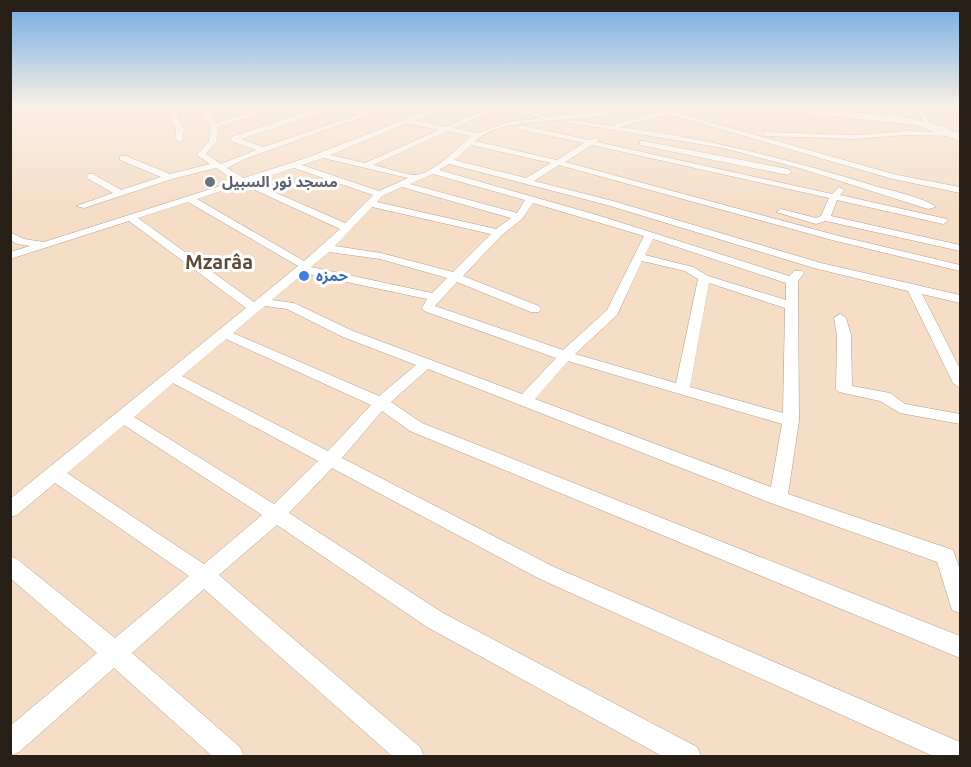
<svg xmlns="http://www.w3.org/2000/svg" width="971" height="767" font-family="Ubuntu,'Noto Sans Arabic',sans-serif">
	<rect width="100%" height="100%" fill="#f5ddc6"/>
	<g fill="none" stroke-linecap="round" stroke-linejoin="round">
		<!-- street casing -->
		<g stroke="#b39d87" stroke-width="1">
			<g id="street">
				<path d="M 166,106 L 172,106 L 184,129 L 182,142 L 175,140 L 176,129 Z"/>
				<path d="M 225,106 L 235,106 L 208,115 L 216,123 L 274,106 L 283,106 L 218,127 L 217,141 L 206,154 L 221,164 L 256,150 L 231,141 L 231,137 L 324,106 C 338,106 349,111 363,112 C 373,112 382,106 392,106 L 245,159 L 227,168 L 244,178 L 309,157 L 439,106 L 447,106 L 414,120 L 446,127 L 493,106 L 501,106 L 454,128 L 477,133 L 509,122 L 541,118 L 505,106 L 514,106 L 548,117 L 632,106 C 596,128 508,111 475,141 L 557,160 L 584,143 L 517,129 L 520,125 L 589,140 L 595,138 L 599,140 L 597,142 L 832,194 L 839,187 L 844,190 L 840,195 L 947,219 L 948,221 L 943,224 L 837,200 L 831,216 L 960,245 L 960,251 L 826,221 L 816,224 L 776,212 L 781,209 L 816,218 L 821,216 L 829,198 L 592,145 L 565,162 L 839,236 L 960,265 L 960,271 L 832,240 L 559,165 L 534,181 L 613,201 L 821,263 L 960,295 L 960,303 L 922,294 L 960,369 L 960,388 L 953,383 L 908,291 L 814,268 L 607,205 L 449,164 L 439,170 L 597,215 L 789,276 L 794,271 L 802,271 L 804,273 L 798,281 L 799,421 L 788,494 L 953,550 L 960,570 L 960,613 L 952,610 L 937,562 L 771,503 L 428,369 L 391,402 L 422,423 L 960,636 L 960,658 L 410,431 L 382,411 L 342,458 L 554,567 L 960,742 L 960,756 L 933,756 L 540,579 L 332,468 L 289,513 L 443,613 L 697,747 L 701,756 L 662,756 L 427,627 L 277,525 L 219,575 L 420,747 L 424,756 L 392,756 L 204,589 L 132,653 L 240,747 L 244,756 L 212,756 L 114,668 L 19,752 L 10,756 L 10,726 L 97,653 L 10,578 L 10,556 L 17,559 L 115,638 L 189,576 L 55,483 L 17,515 L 10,517 L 10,499 L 246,308 L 129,221 L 10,259 L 10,252 L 30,246 L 17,244 L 10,240 L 10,232 L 24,239 L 44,242 L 236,181 L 216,168 L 172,179 L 84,208 L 76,206 L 113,193 L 87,178 L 87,174 L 93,174 L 121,190 L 161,177 L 120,160 L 120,156 L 126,156 L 170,174 L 210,164 L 197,155 L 209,141 L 211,126 L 201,114 ZM 332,109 L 358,115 L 263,147 L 241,139 ZM 407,123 L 439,130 L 365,163 L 330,155 ZM 447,131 L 471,136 C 459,147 434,173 416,175 C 406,175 384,167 373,165 ZM 471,145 L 551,163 L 526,178 L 454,160 ZM 323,158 L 408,178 L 379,191 L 302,165 ZM 294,168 L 373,195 L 345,223 L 251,182 ZM 433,174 L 525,200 L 517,213 L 410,184 ZM 242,184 L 340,229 L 304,261 L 197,199 ZM 402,187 L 511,218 L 496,229 L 377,202 L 382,196 ZM 188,202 L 298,266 L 254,302 L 138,218 ZM 533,203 L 644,236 L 607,310 L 563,350 L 435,306 L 457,282 L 531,312 L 539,312 L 541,309 L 539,306 L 463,276 L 502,235 L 522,219 ZM 372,207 L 491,234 L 453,272 L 381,253 L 335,246 ZM 653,239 L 786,283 L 786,300 L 708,276 L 693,267 L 645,255 ZM 329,252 L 380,259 L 447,278 L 432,293 L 311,267 ZM 642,261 L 685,271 L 698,279 L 676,383 L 575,354 L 617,315 ZM 304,273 L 427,299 L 422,308 L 424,311 L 556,358 L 522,394 L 353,331 L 294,303 L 272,300 ZM 709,283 L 785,308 L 783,413 L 690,387 ZM 265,306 L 287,309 L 343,337 L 416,365 L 379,396 L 233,333 ZM 226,339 L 371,405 L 328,451 L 182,376 ZM 568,361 L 782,424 L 771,487 L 535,399 ZM 173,383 L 318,461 L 274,504 L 134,417 ZM 124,425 L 262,515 L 204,564 L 67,473 Z"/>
				<path d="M 643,106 L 653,106 L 897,175 L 960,187 L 960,193 L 893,179 L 668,114 L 619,127 C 707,138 791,160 875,186 C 892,191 923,197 936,207 L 928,209 L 799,168 L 723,148 L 566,122 L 569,120 L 614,126 L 615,124 L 661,112 Z"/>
				<path d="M 889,106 L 895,106 L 899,119 L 895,119 Z"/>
				<path d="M 915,106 L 921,106 L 931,127 L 927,127 Z"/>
				<path d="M 906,131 L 953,132 L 957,134 L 953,136 L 906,135 L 854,139 L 766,136 L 762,134 L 766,132 L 854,135 Z"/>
				<path d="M 643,141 L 788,169 L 792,172 L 788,175 L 640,145 L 640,141 Z"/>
				<path d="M 840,314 L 846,318 L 851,335 L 852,386 L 890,393 L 905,404 L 960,414 L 960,424 L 900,413 L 880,401 L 839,392 L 836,389 L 837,335 L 834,318 Z"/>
			</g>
		</g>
		<!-- secondary casing -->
		<g stroke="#b39d87" stroke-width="1">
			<path id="secondary" d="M 774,106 L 894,115 L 942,126 L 960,134 L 960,141 L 915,125 L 801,113 Z"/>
		</g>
		<!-- street -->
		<use href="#street" fill="#fff" fill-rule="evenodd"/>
		<!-- secondary -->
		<use href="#secondary" fill="#fff" fill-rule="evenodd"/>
	</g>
	<!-- sky -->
	<linearGradient id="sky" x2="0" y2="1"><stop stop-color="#70aae4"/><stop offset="0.5" stop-color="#faf0e5"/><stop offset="1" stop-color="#faf0e5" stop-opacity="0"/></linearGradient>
	<rect width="971" height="213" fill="url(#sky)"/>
	<!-- markers -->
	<circle fill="#6b7280" stroke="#fff" stroke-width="2" cx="210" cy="182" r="6"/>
	<circle fill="#3f7fe0" stroke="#fff" stroke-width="2" cx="304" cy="276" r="6"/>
	<g text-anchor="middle" stroke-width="6" stroke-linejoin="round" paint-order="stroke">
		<!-- far-worship labels -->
		<g font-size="15" font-weight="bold" fill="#5b616d" stroke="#fff" text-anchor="start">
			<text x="222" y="187">مسجد نور السبيل</text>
		</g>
		<!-- far-shop labels -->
		<g font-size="15" font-weight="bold" fill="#366cbe" stroke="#fff" text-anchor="start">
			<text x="316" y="281">حمزه</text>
		</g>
		<!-- far-district labels -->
		<g font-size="20" font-weight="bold" fill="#5d4936" stroke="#fff">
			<text x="219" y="269">Mzarâa</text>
		</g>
	</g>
	<!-- border -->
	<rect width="971" height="767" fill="none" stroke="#281f17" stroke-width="24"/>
</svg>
